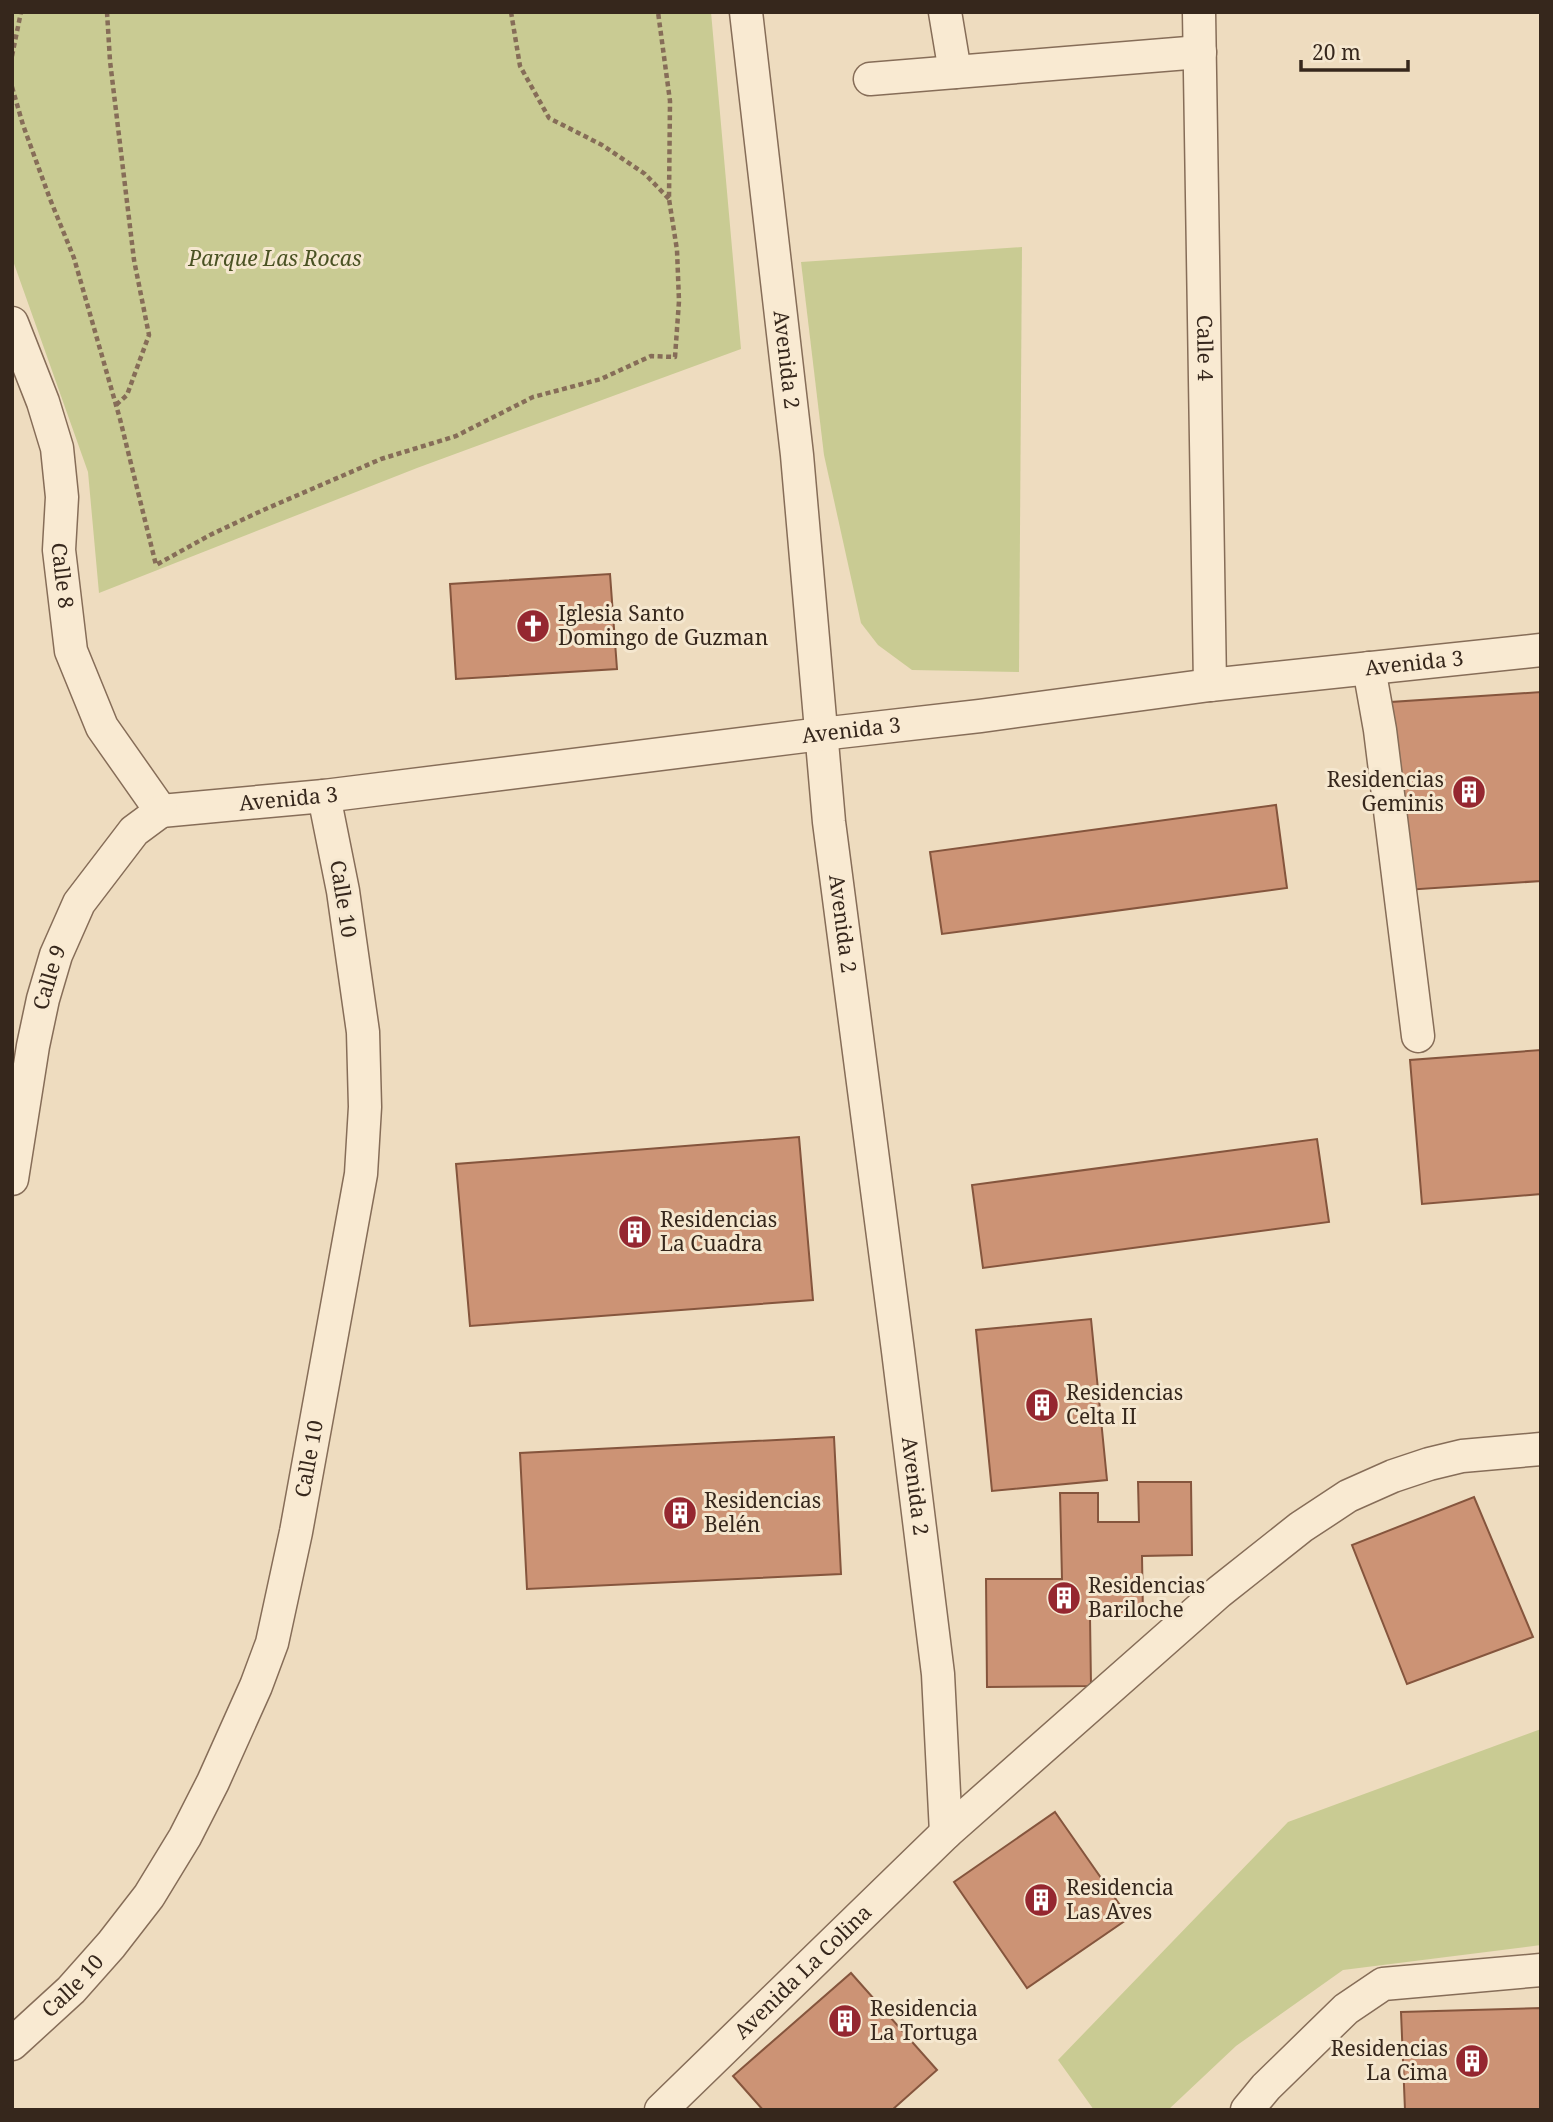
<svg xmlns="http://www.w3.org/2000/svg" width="1553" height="2122" font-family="'Noto Serif',serif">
	<rect width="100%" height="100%" fill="#eedcbf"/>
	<!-- green -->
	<g fill="#c9cb93">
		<path d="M 12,12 L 711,12 L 741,349 L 417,468 L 99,593 L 88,472 L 12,258 Z"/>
		<path d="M 1022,247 L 1019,672 L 912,670 L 878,645 L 861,623 L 824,455 L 801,262 Z"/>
		<path d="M 1541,1729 L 1541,1945 L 1343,1970 L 1236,2046 L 1168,2110 L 1094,2110 L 1058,2060 L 1288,1822 Z"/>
	</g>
	<!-- building -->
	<g fill="#cc9375" stroke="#85553d" stroke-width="2">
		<path d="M 610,574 L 617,669 L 456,679 L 450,584 Z"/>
		<path d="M 1541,692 L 1541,881 L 1405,890 L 1391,702 Z"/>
		<path d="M 1276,805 L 1287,888 L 942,934 L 930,852 Z"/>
		<path d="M 1541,1050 L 1541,1194 L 1422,1204 L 1410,1060 Z"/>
		<path d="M 799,1137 L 813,1300 L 470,1326 L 456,1164 Z"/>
		<path d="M 1317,1139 L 1329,1222 L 983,1268 L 972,1185 Z"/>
		<path d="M 1091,1319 L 1107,1480 L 992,1491 L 976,1330 Z"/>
		<path d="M 834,1437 L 841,1574 L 527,1589 L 520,1453 Z"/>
		<path d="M 1138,1482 L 1191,1482 L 1192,1555 L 1142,1556 L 1143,1617 L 1090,1617 L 1091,1686 L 987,1687 L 986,1579 L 1062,1579 L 1060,1493 L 1098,1493 L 1098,1522 L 1139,1522 Z"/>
		<path d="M 1474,1497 L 1533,1637 L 1407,1684 L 1352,1545 Z"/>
		<path d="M 1055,1812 L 1129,1918 L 1027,1988 L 954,1882 Z"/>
		<path d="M 851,1973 L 937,2070 L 892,2110 L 763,2110 L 733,2076 Z"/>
		<path d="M 1541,2008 L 1541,2110 L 1405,2110 L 1401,2012 Z"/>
	</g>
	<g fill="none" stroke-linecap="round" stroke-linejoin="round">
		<!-- street casing -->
		<g stroke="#866d58" stroke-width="35">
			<g id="street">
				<path id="s1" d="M 746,12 L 797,455 L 829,822 L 898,1351 L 938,1674 L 946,1833"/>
				<path d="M 945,12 L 955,72"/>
				<path id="s2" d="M 1199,12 L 1210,685"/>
				<path d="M 870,79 L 1200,52"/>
				<path id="s3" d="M 12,323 L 43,402 L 57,448 L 62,497 L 59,550 L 71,651 L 102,727 L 161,811"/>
				<path d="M 1369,668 L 1380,730 L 1418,1036"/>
				<path id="s4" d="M 161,811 L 324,796 L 821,734 L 980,716 L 1210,685 L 1541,650"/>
				<path id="s5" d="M 12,1179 L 33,1046 L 43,999 L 56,955 L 79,903 L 134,831 L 161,811"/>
				<path id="s6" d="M 12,2044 L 71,1990 L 111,1945 L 149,1896 L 185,1837 L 213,1782 L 256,1686 L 272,1643 L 296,1532 L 361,1174 L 365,1107 L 363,1032 L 343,891 L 324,796"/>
				<path id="s7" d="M 661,2110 L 946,1833 L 1219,1592 L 1301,1527 L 1348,1496 L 1393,1476 L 1429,1464 L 1462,1456 L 1541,1449"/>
				<path d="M 1247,2110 L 1266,2087 L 1346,2009 L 1383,1984 L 1541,1970"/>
			</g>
		</g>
		<!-- path -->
		<g stroke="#866d58" stroke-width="4.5" stroke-dasharray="5 3.5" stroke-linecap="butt">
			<path d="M 107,12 L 110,61 L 134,260 L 149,335 L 127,395 L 116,405"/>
			<path d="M 511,12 L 520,66 L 549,118 L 602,145 L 645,174 L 669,199"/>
			<path d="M 12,56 L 21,12"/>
			<path d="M 12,87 L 23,125 L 50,199 L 74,258 L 120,419 L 156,565 L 210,535 L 261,511 L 381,459 L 456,436 L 533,397 L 601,379 L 651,356 L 675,357 L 679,301 L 677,250 L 669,199 L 670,101 L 658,12"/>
		</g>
		<!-- street -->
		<use href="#street" stroke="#f9ead2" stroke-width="32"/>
	</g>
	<!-- icons -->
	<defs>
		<g id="church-disc" transform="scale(1.75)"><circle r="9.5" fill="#952730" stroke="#f5e7cf"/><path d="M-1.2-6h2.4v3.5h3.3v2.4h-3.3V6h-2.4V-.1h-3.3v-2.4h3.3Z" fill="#fff"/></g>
		<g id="building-disc" transform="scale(1.75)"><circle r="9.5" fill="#952730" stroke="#f5e7cf"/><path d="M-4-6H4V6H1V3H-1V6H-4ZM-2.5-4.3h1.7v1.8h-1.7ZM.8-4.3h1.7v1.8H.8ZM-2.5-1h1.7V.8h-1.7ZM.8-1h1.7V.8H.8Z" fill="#fff"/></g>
	</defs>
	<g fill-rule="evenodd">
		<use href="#church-disc" x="533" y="626"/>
		<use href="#building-disc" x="1469" y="792"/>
		<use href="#building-disc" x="635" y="1232"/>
		<use href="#building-disc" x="1042" y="1405"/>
		<use href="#building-disc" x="680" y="1513"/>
		<use href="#building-disc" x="1064" y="1598"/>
		<use href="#building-disc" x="1041" y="1900"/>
		<use href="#building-disc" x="845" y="2021"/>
		<use href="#building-disc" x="1472" y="2061"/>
	</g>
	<g text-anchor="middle" stroke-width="6" stroke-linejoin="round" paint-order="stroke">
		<!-- park labels -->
		<g font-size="21" font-style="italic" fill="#4a5223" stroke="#f5e7cf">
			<text x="275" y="266">Parque Las Rocas</text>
		</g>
		<!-- street labels -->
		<g font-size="21" fill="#36271c" stroke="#f5e7cf">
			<text dy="7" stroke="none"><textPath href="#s2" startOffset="336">Calle 4</textPath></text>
			<text dy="7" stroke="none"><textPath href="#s1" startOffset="350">Avenida 2</textPath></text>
			<text dy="7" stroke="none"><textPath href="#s3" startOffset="261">Calle 8</textPath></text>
			<text dy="7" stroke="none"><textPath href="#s4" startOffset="1262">Avenida 3</textPath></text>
			<text dy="7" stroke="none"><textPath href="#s4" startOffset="695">Avenida 3</textPath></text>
			<text dy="7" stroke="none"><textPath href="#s4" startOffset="128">Avenida 3</textPath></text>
			<text transform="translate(343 899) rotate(81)" y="7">Calle 10</text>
			<text dy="7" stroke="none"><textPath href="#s1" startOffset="917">Avenida 2</textPath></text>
			<text dy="7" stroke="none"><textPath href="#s5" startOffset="205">Calle 9</textPath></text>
			<text dy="7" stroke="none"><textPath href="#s6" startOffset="672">Calle 10</textPath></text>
			<text dy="7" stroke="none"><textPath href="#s1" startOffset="1484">Avenida 2</textPath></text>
			<text dy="7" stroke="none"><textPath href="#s7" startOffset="198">Avenida La Colina</textPath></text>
			<text dy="7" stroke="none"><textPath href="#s6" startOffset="84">Calle 10</textPath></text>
		</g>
		<!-- poi labels -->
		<g font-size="21" fill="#36271c" stroke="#f5e7cf" text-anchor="start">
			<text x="558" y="621">Iglesia Santo<tspan x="558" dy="24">Domingo de Guzman</tspan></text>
			<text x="1444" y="787" text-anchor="end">Residencias<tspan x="1444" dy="24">Geminis</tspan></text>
			<text x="660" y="1227">Residencias<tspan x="660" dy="24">La Cuadra</tspan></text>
			<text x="1066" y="1400">Residencias<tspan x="1066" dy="24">Celta II</tspan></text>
			<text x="704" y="1508">Residencias<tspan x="704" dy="24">Belén</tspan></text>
			<text x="1088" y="1593">Residencias<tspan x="1088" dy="24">Bariloche</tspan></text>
			<text x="1066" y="1895">Residencia<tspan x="1066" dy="24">Las Aves</tspan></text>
			<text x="870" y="2016">Residencia<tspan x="870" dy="24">La Tortuga</tspan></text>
			<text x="1448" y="2056" text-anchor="end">Residencias<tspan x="1448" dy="24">La Cima</tspan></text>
		</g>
	</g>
	<!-- border -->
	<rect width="1553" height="2122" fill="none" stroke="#36271c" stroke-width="28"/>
	<!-- scale -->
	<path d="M1301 60v10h107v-10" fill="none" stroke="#36271c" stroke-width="3.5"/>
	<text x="1312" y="60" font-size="21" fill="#36271c" stroke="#f5e7cf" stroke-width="5" paint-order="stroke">20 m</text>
</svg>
